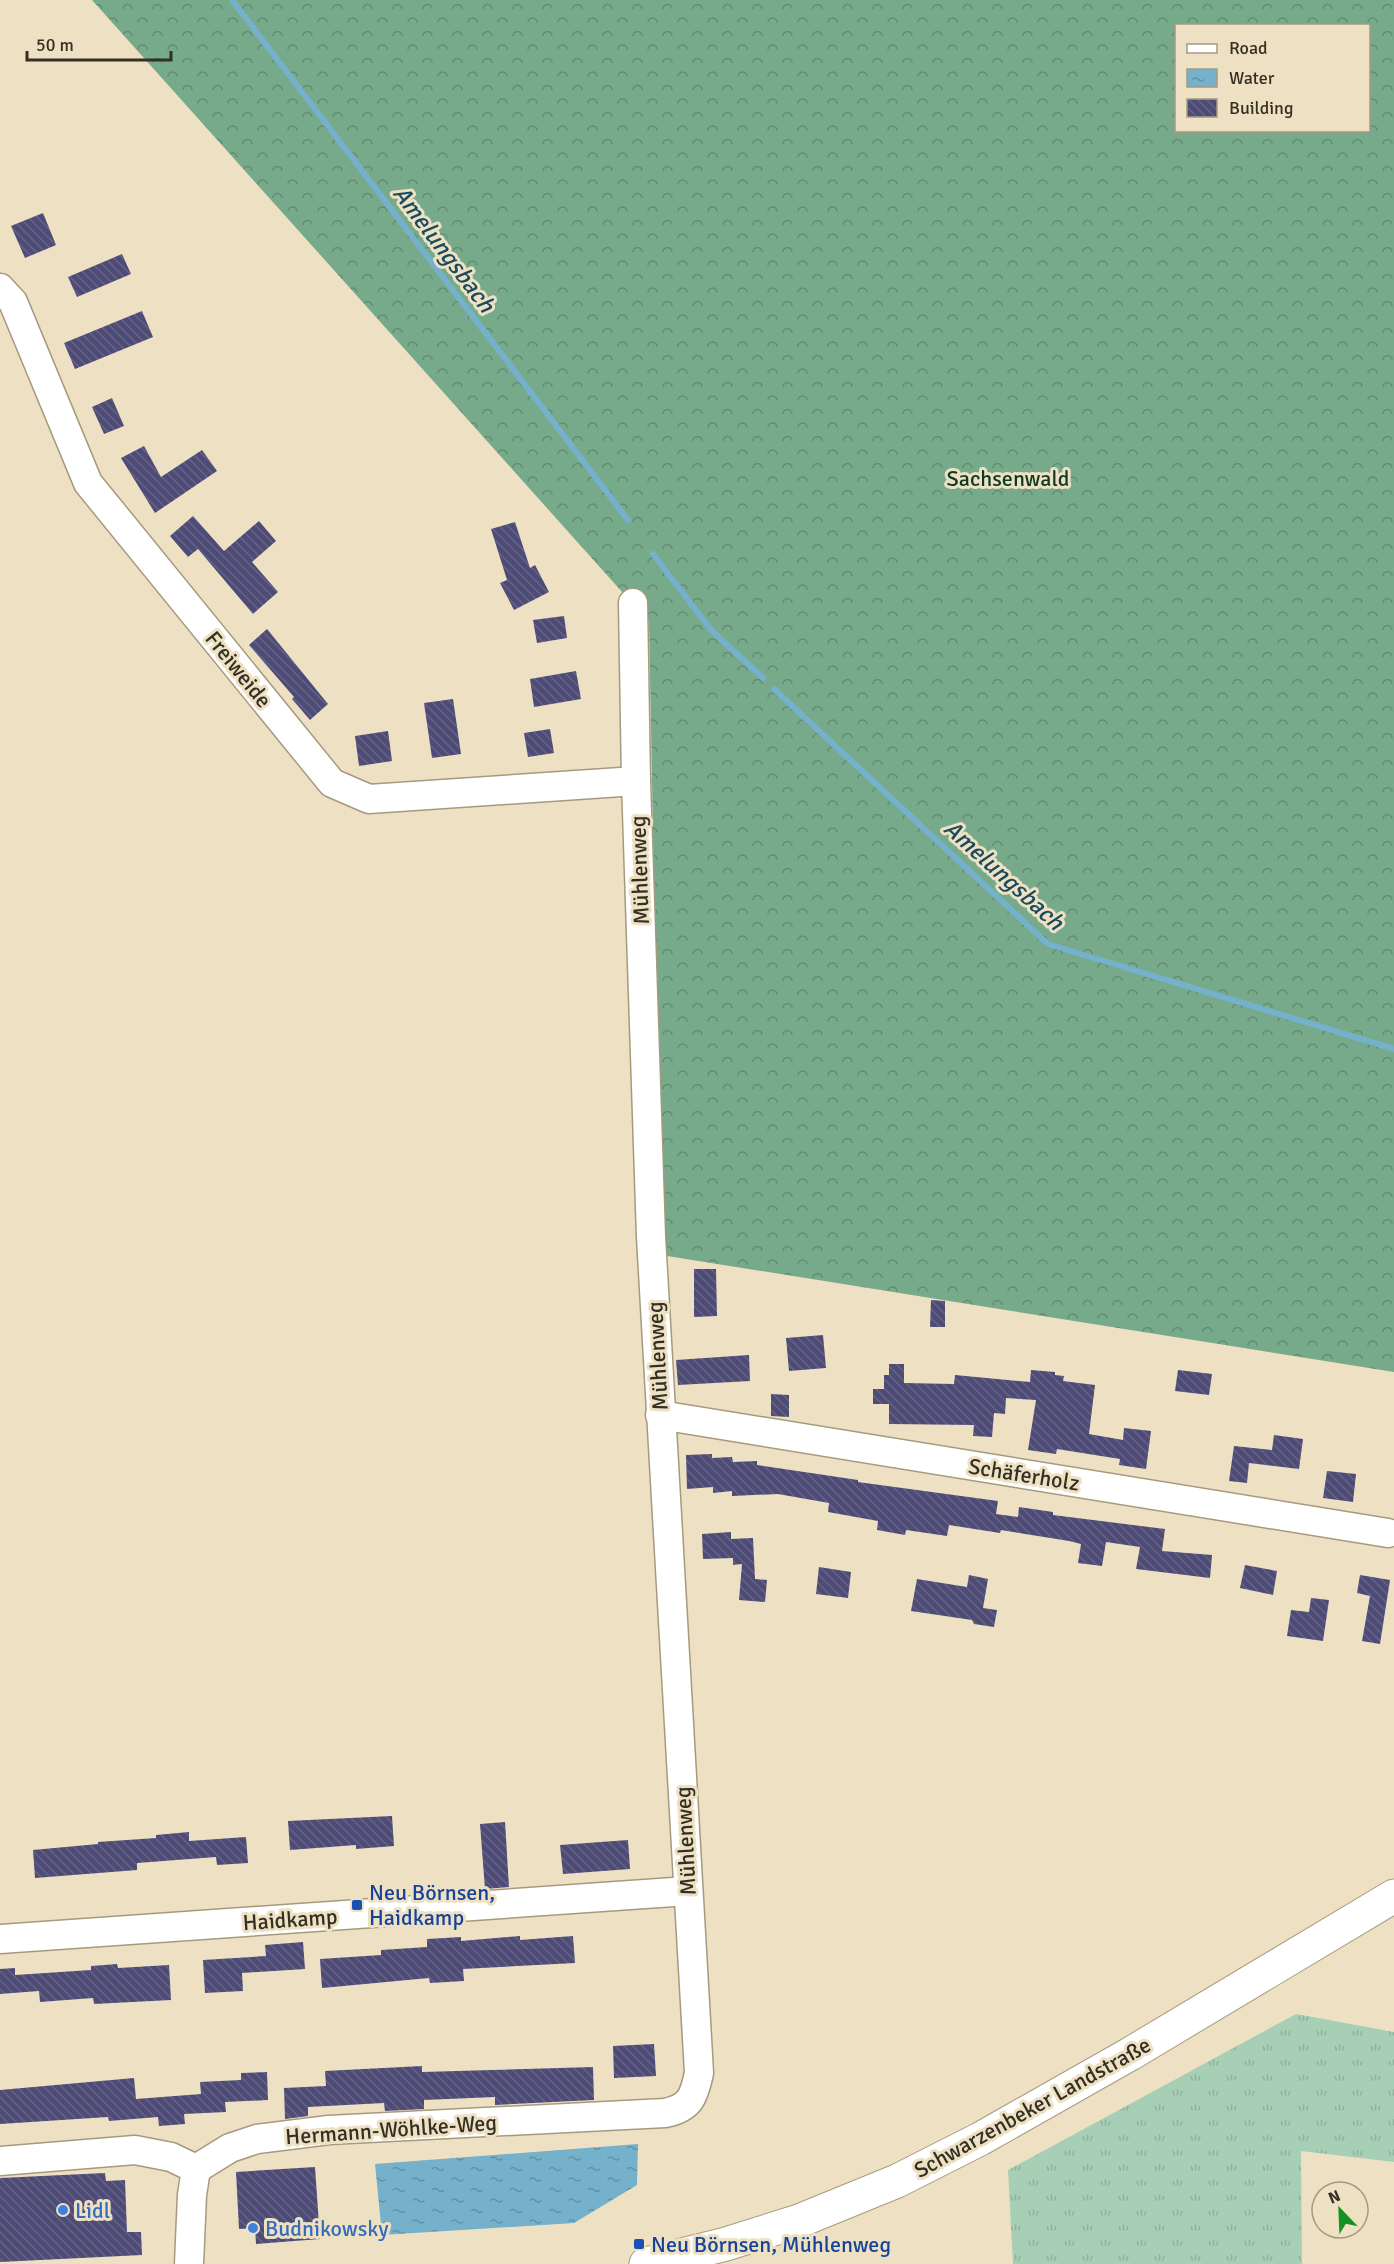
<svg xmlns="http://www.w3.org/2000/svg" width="1394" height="2264" font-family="Signika,sans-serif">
	<defs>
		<pattern id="grass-tufts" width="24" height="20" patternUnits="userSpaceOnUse" patternTransform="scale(1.5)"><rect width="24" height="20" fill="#a6cfb6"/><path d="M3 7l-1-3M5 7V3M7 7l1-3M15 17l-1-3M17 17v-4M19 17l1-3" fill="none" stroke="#90b29c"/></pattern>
		<pattern id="forest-crowns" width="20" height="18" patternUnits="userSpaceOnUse" patternTransform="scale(1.5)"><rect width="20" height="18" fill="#76aa8b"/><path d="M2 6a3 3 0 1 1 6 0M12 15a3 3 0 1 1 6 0" fill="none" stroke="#628b71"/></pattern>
		<pattern id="water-ripples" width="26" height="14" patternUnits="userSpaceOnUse" patternTransform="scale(1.5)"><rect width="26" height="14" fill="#76b1cb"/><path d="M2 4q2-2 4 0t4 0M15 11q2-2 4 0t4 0" fill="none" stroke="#6290a4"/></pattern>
		<pattern id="building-back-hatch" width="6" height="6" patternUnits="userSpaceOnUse" patternTransform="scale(1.5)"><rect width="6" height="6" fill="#4e4b77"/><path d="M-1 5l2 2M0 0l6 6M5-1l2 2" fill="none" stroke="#656385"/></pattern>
	</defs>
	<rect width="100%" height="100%" fill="#eee1c3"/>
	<!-- grass -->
	<path fill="url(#grass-tufts)" d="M 1296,2014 L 1394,2032 L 1394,2162 L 1301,2151 L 1302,2264 L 1013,2264 L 1008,2170 Z"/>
	<!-- forest -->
	<path fill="url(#forest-crowns)" fill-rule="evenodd" d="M 92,0 L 1394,0 L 1394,1372 L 661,1255 L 649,622 ZM 1176,26 L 1368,26 L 1368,130 L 1176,130 Z"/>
	<!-- water -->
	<path fill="url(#water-ripples)" d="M 638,2144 L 637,2185 L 574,2223 L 382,2235 L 375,2164 Z"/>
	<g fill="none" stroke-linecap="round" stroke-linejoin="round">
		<!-- stream -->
		<g stroke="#76b1cb" stroke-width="6">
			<path d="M 232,0 L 628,520"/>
			<path d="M 653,554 L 712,631 L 763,678"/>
			<path d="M 774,689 L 1048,944 L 1394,1049"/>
		</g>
	</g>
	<!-- building -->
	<g fill="url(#building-back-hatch)">
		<path d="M 43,213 L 56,245 L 25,258 L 11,226 Z"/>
		<path d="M 122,254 L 131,274 L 77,297 L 68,277 Z"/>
		<path d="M 142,311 L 153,337 L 75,369 L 64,343 Z"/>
		<path d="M 112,398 L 124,426 L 104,434 L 92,407 Z"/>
		<path d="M 144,446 L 161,477 L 202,450 L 217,471 L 155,513 L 121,458 Z"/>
		<path d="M 193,516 L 224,551 L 259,521 L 276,541 L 252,562 L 278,592 L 253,614 L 198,549 L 188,557 L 170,536 Z"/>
		<path d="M 515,522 L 530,568 L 535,565 L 549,592 L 514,610 L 500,583 L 507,580 L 491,529 Z"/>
		<path d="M 564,616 L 567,638 L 537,643 L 533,620 Z"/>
		<path d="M 267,629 L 328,704 L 310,720 L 292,699 L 294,697 L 249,645 Z"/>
		<path d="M 576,671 L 581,699 L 534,707 L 530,679 Z"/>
		<path d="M 453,699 L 461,754 L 432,758 L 424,703 Z"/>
		<path d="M 550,729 L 554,753 L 528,757 L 524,733 Z"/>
		<path d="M 388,731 L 392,761 L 359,766 L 355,736 Z"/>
		<path d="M 694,1269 L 716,1269 L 717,1316 L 694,1317 Z"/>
		<path d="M 931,1300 L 945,1301 L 945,1327 L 930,1327 Z"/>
		<path d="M 823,1335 L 826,1368 L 789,1371 L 786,1338 Z"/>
		<path d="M 749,1355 L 750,1381 L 678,1385 L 676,1360 Z"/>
		<path d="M 889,1364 L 904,1364 L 904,1383 L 954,1384 L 955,1375 L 1030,1382 L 1031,1370 L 1055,1372 L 1055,1375 L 1064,1376 L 1063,1381 L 1095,1385 L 1089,1434 L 1123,1440 L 1124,1428 L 1151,1431 L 1146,1469 L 1119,1465 L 1120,1459 L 1057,1449 L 1056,1454 L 1028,1450 L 1036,1400 L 1006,1398 L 1005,1414 L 994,1413 L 992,1437 L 973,1436 L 974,1425 L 889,1424 L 889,1404 L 873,1404 L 873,1389 L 884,1389 L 884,1375 L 889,1375 Z"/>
		<path d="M 1178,1370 L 1212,1374 L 1209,1395 L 1175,1391 Z"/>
		<path d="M 771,1394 L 789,1395 L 789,1417 L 771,1416 Z"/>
		<path d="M 1274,1435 L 1303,1439 L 1299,1469 L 1249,1463 L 1247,1483 L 1229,1481 L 1234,1446 L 1272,1450 Z"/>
		<path d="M 712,1454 L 712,1458 L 732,1457 L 733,1462 L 757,1461 L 757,1465 L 858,1480 L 858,1482 L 998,1501 L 996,1514 L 1018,1517 L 1019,1507 L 1053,1512 L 1053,1515 L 1165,1529 L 1162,1551 L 1212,1555 L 1210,1578 L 1136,1569 L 1140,1547 L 1106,1542 L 1102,1566 L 1078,1563 L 1081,1544 L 1069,1541 L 1001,1530 L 1000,1533 L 949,1525 L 947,1536 L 906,1530 L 905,1535 L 877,1530 L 878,1521 L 828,1512 L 829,1503 L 778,1494 L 732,1496 L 732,1491 L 713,1493 L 713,1487 L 687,1489 L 686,1455 Z"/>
		<path d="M 1327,1471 L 1356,1474 L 1353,1502 L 1323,1498 Z"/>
		<path d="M 731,1532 L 731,1539 L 753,1538 L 755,1579 L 767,1580 L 765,1602 L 739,1600 L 742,1564 L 733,1565 L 733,1558 L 703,1559 L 702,1534 Z"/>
		<path d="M 1245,1565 L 1277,1571 L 1273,1595 L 1240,1588 Z"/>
		<path d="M 819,1567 L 851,1572 L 848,1598 L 816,1594 Z"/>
		<path d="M 969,1575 L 988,1579 L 983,1608 L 997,1610 L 994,1627 L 974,1624 L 972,1620 L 911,1611 L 917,1579 L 967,1587 Z"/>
		<path d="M 1360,1575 L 1390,1580 L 1380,1644 L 1362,1641 L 1370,1596 L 1357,1593 Z"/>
		<path d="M 1311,1598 L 1329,1600 L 1323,1641 L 1287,1636 L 1291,1610 L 1309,1612 Z"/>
		<path d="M 392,1816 L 394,1846 L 356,1849 L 356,1845 L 290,1850 L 288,1821 Z"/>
		<path d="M 505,1822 L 509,1887 L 485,1889 L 480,1824 Z"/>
		<path d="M 189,1832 L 189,1841 L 246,1837 L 248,1863 L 217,1865 L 216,1857 L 137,1863 L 137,1870 L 35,1878 L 33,1850 L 98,1844 L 98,1842 L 156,1838 L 156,1835 Z"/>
		<path d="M 628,1840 L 630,1869 L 563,1874 L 560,1845 Z"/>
		<path d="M 520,1936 L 520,1940 L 573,1936 L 575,1963 L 463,1969 L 464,1981 L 430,1983 L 429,1978 L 322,1988 L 320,1959 L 381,1955 L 381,1950 L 427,1947 L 427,1939 L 461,1937 L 461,1941 Z"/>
		<path d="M 303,1942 L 305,1969 L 242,1973 L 243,1991 L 205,1993 L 203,1960 L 266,1956 L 265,1945 Z"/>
		<path d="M 117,1964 L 118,1968 L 169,1965 L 171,2000 L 94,2004 L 93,1998 L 40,2002 L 39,1991 L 0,1994 L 0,1969 L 15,1968 L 15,1975 L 91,1970 L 91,1966 Z"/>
		<path d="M 654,2044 L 656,2076 L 614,2078 L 613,2046 Z"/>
		<path d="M 422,2066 L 422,2072 L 593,2067 L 594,2100 L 495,2105 L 495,2097 L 424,2100 L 424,2109 L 385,2111 L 384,2103 L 308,2107 L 308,2116 L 285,2119 L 284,2088 L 326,2086 L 325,2071 Z"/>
		<path d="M 267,2072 L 268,2100 L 225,2102 L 226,2112 L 184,2114 L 185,2124 L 159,2126 L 158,2117 L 109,2121 L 108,2117 L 0,2124 L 0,2090 L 134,2078 L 136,2099 L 201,2094 L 200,2082 L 241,2080 L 241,2073 Z"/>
		<path d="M 315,2167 L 320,2239 L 256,2244 L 255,2228 L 239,2229 L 236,2172 Z"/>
		<path d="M 105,2173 L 106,2181 L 125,2180 L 127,2232 L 141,2232 L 142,2255 L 0,2262 L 0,2178 Z"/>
	</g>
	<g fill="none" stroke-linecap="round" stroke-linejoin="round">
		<!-- minor casing -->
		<g stroke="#a69a7e" stroke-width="31">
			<g id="minor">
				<path d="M 0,288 L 13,302 L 88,483 L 332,783 L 369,799 L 636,781"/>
				<path d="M 660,1415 L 1388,1533"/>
				<path d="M 0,1939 L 688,1891"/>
				<path d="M 0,2161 L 135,2150 L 171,2157 L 196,2169"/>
				<path d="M 189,2264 L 192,2195 L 196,2169 L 230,2148 L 257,2139 L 329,2130 L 665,2113 C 690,2108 694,2097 699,2073 L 651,1237 L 636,781 L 633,603"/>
			</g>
		</g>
		<!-- major casing -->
		<g stroke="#a69a7e" stroke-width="35">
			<path id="major" d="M 646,2264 L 726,2244 L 799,2221 L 897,2181 L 980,2139 L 1130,2054 L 1394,1896"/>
		</g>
		<!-- minor -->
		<use href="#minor" stroke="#fff" stroke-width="28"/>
		<!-- major -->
		<use href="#major" stroke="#fff" stroke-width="33"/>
	</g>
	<!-- markers -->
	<g fill="#1a4fb4" stroke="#eee1c3" stroke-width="2">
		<rect x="351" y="1899" width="12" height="12" rx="3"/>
		<rect x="633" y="2238" width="12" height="12" rx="3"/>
	</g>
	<g fill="#3f7fe0" stroke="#eee1c3" stroke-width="2">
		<circle cx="63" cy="2210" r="6"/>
		<circle cx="253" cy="2228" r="6"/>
	</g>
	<g text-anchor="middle" stroke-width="6" stroke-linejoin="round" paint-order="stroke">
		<!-- park labels -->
		<g font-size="22" fill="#0e3923" stroke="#eee1c3">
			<text x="1008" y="486">Sachsenwald</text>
		</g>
		<!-- street labels -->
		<g font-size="22" fill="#342f23" stroke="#eee1c3">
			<text transform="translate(239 669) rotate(51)" y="8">Freiweide</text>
			<text transform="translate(639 870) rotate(-92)" y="8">Mühlenweg</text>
			<text transform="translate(657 1356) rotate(-93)" y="8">Mühlenweg</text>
			<text transform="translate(1024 1474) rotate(9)" y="8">Schäferholz</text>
			<text transform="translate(685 1841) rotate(-93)" y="8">Mühlenweg</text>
			<text transform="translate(290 1919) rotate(-4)" y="8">Haidkamp</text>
			<text transform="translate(1032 2107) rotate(-29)" y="8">Schwarzenbeker Landstraße</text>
			<text transform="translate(391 2129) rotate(-4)" y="8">Hermann-Wöhlke-Weg</text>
		</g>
		<!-- transit labels -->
		<g font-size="22" fill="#164399" stroke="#eee1c3" text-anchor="start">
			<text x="369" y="1900">Neu Börnsen,<tspan x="369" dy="25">Haidkamp</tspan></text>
			<text x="651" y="2252">Neu Börnsen, Mühlenweg</text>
		</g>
		<!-- shop labels -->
		<g font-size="22" fill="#366cbe" stroke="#eee1c3" text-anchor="start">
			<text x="75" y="2218">Lidl</text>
			<text x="265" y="2236">Budnikowsky</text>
		</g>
		<!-- water labels -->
		<g font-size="24" font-style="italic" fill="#194a5e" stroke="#eee1c3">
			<text transform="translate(444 249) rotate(53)" y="8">Amelungsbach</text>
			<text transform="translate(1004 875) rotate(42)" y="8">Amelungsbach</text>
		</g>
	</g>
	<!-- legend -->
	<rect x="1175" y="24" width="195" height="108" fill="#eee1c3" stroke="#a49a83" stroke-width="1.5"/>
	<rect x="1187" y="44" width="30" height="9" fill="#ffffff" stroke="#a49a83" stroke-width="1.5"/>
	<text x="1229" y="54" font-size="18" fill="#342f23">Road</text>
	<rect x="1187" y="69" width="30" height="18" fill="url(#water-ripples)" stroke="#a49a83" stroke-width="1.5"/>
	<text x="1229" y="84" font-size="18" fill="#342f23">Water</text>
	<rect x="1187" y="99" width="30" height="18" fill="url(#building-back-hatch)" stroke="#a49a83" stroke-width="1.5"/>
	<text x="1229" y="114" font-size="18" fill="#342f23">Building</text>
	<!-- north arrow -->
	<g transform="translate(1340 2210) rotate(337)"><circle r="28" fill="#eee1c3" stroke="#a49a83" stroke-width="1.5"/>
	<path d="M0-4.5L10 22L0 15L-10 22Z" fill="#149221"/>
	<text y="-9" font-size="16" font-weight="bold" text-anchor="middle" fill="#342f23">N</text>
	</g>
	<!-- scale -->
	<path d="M27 51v9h144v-9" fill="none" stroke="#342f23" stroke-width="3"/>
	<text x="36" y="51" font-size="18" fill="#342f23" stroke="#eee1c3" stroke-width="4.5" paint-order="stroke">50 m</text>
</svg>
